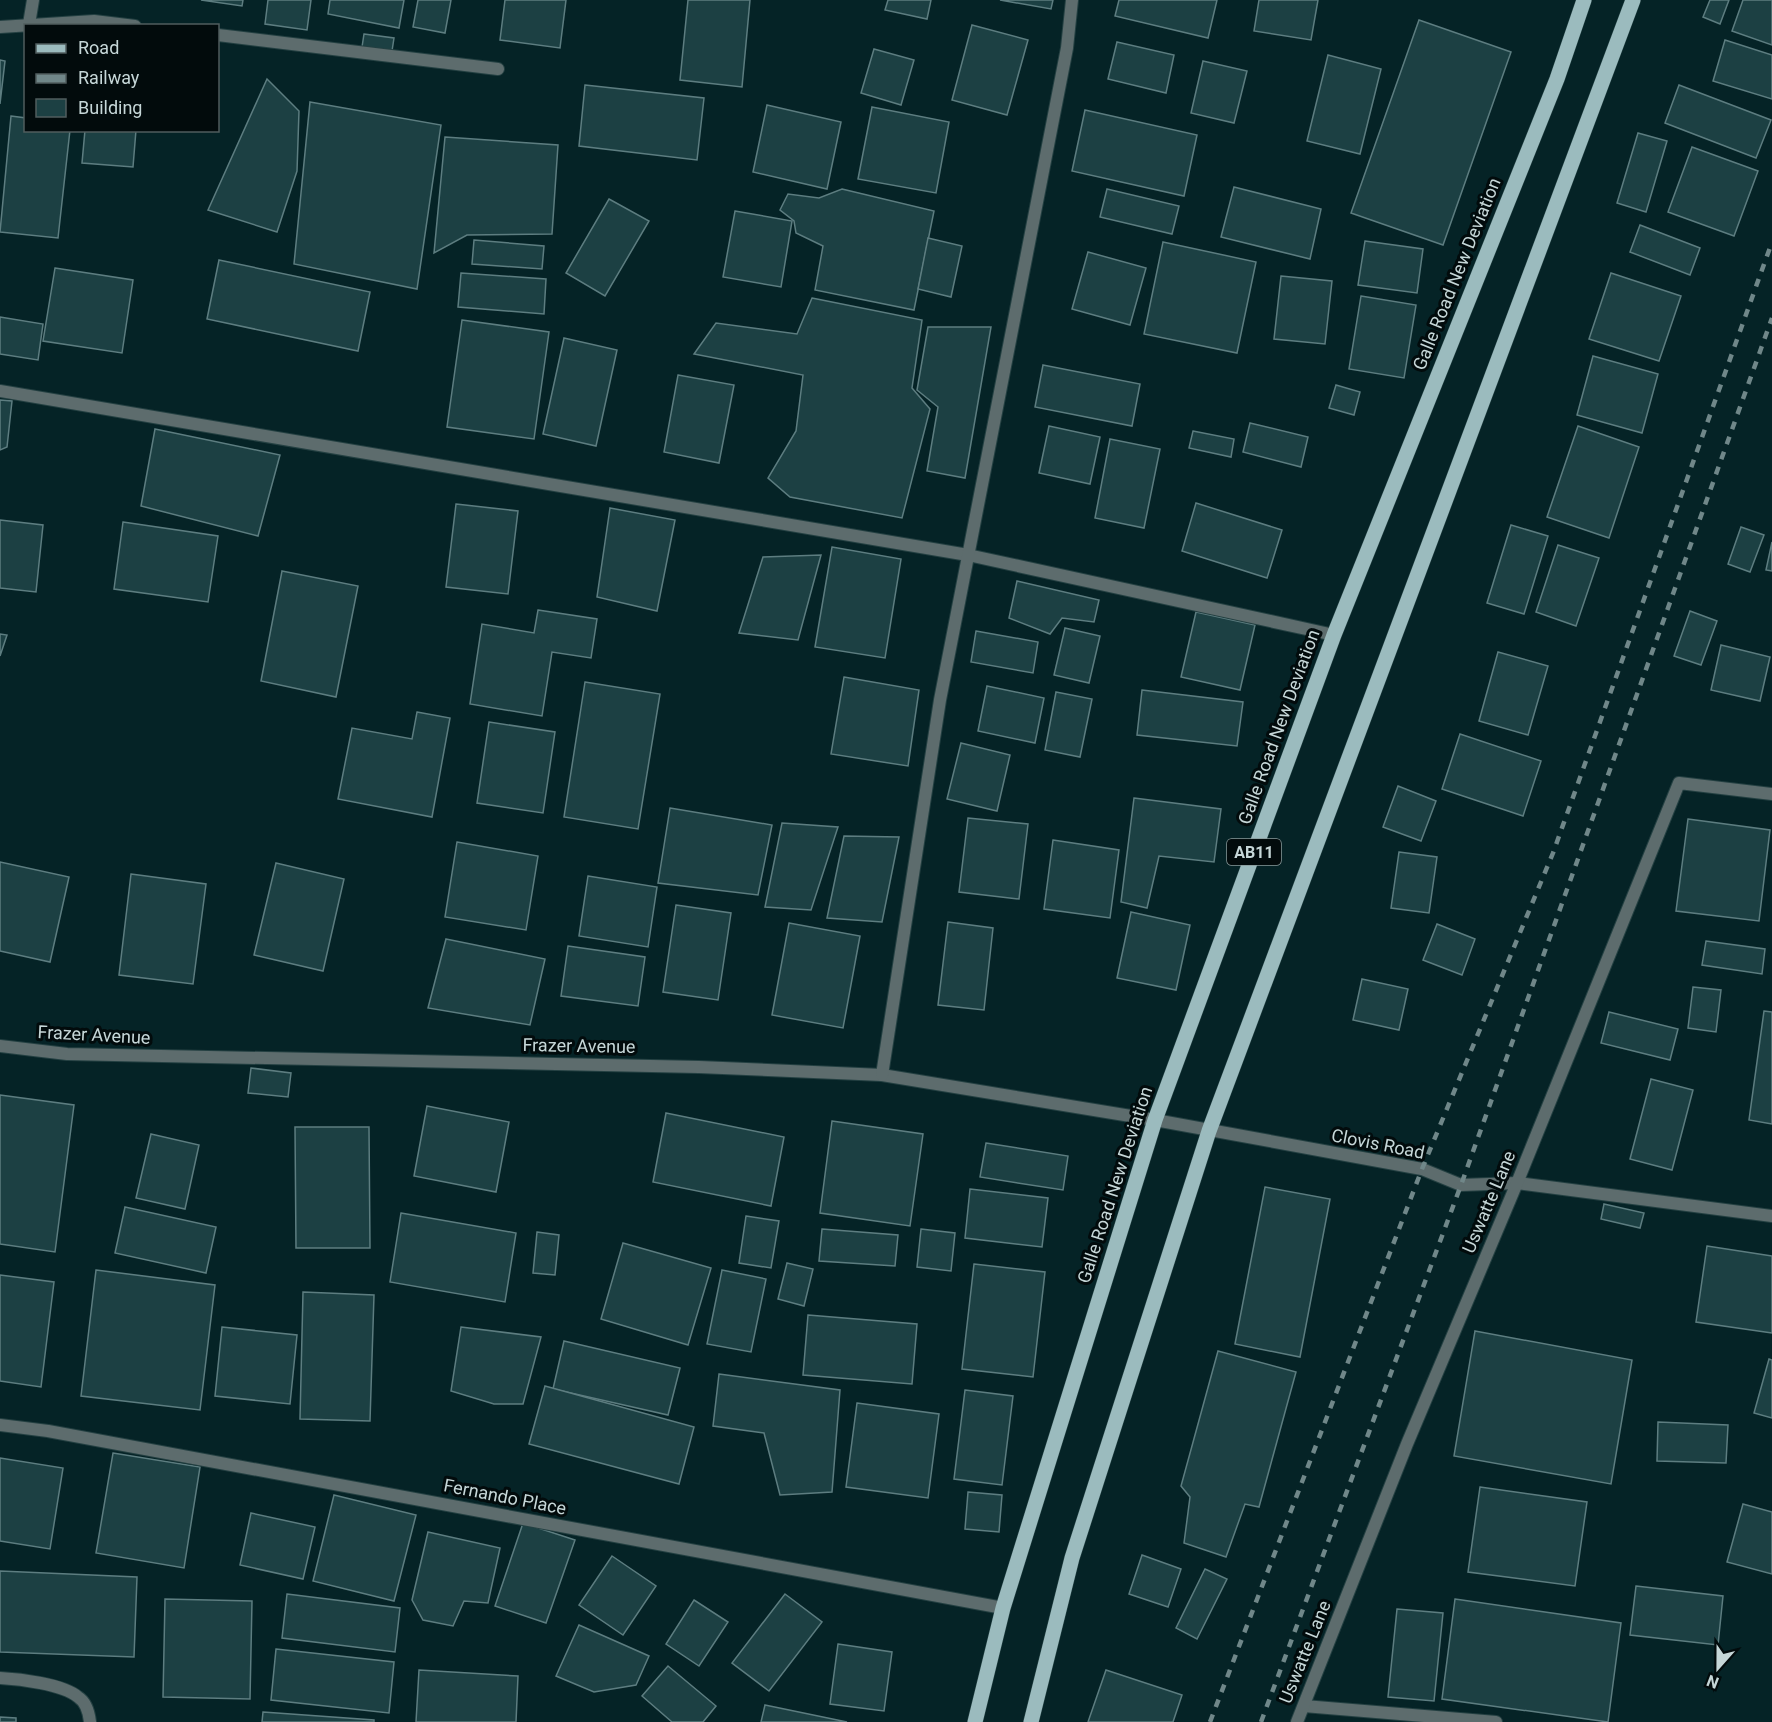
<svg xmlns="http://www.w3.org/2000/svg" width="1772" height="1722" font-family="Roboto,sans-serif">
	<rect width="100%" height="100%" fill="#052326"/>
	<!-- building -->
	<g fill="#1c4043" stroke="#5d7d80" stroke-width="1.5">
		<path d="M 201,0 L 243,0 L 242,6 Z"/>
		<path d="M 268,0 L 311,0 L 307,30 L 265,24 Z"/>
		<path d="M 330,0 L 404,0 L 399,28 L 328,14 Z"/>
		<path d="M 418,0 L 451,0 L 445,33 L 413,27 Z"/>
		<path d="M 505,0 L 566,0 L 560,48 L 500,40 Z"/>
		<path d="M 688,0 L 750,0 L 742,87 L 680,80 Z"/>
		<path d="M 888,0 L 931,0 L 927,19 L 885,10 Z"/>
		<path d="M 1000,0 L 1053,0 L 1051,9 Z"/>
		<path d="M 1119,0 L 1217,0 L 1208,38 L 1115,16 Z"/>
		<path d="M 1259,0 L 1318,0 L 1311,40 L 1254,31 Z"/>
		<path d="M 1710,0 L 1729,0 L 1720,24 L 1703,17 Z"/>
		<path d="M 1743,0 L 1772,0 L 1772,45 L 1732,31 Z"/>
		<path d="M 1419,20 L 1511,52 L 1443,245 L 1351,213 Z"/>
		<path d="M 972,25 L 1028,40 L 1007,115 L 952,100 Z"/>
		<path d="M 364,34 L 394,38 L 392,51 L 362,47 Z"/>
		<path d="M 1725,40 L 1772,55 L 1772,99 L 1713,81 Z"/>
		<path d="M 1117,42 L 1174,55 L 1166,93 L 1108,79 Z"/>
		<path d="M 874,49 L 914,60 L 901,105 L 861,93 Z"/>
		<path d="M 1328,55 L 1381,69 L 1360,154 L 1307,141 Z"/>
		<path d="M 0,60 L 5,61 L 0,104 Z"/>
		<path d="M 1203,61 L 1247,71 L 1234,123 L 1191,113 Z"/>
		<path d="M 267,79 L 299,111 L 297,171 L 277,232 L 208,210 Z"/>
		<path d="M 585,85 L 704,98 L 697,160 L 579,146 Z"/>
		<path d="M 1679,85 L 1771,120 L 1756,158 L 1665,123 Z"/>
		<path d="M 310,102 L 441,125 L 417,289 L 294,264 Z"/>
		<path d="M 767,105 L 841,122 L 827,189 L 753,172 Z"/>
		<path d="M 872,107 L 949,122 L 936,193 L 858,179 Z"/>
		<path d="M 1085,110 L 1197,135 L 1184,196 L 1072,171 Z"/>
		<path d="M 11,116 L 26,118 L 26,130 L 70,130 L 58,238 L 0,232 Z"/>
		<path d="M 85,130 L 136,130 L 133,167 L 82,163 Z"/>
		<path d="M 1638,133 L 1667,141 L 1646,212 L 1617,203 Z"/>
		<path d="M 445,137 L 558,145 L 552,234 L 467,235 L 434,253 Z"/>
		<path d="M 1692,147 L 1758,171 L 1734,236 L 1668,212 Z"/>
		<path d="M 1234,187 L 1321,209 L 1310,259 L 1221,237 Z"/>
		<path d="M 842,189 L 934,211 L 914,310 L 815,290 L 823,246 L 796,233 L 794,221 L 780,210 L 788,194 L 819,198 Z"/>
		<path d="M 1107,189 L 1179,206 L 1172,234 L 1100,217 Z"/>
		<path d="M 609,199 L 649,221 L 605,296 L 566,273 Z"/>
		<path d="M 735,211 L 792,221 L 781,287 L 723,277 Z"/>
		<path d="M 1640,225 L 1700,248 L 1690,275 L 1630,252 Z"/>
		<path d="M 928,238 L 962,246 L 951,297 L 918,289 Z"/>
		<path d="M 474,240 L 544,246 L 542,269 L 472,264 Z"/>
		<path d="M 1365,241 L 1423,249 L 1417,293 L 1358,285 Z"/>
		<path d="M 1163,242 L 1256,262 L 1237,353 L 1144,334 Z"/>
		<path d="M 1088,252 L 1146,268 L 1130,325 L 1072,309 Z"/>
		<path d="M 219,260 L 370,292 L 358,351 L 207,319 Z"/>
		<path d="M 55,268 L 133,280 L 122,353 L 43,341 Z"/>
		<path d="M 461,273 L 546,279 L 544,314 L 458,307 Z"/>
		<path d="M 1611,273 L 1681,296 L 1659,361 L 1589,339 Z"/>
		<path d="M 1281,276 L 1332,281 L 1325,344 L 1274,339 Z"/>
		<path d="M 1361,296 L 1416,305 L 1404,378 L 1349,369 Z"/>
		<path d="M 812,298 L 922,320 L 912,388 L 930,409 L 902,518 L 790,497 L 768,478 L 796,431 L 803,375 L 694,354 L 716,323 L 797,334 Z"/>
		<path d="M 0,317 L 43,324 L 38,360 L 0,354 Z"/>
		<path d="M 462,320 L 549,332 L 534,439 L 447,427 Z"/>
		<path d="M 928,327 L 991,327 L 965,478 L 927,471 L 938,407 L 917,390 Z"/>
		<path d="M 564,338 L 617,350 L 596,446 L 543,434 Z"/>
		<path d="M 1593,356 L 1658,374 L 1642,433 L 1577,415 Z"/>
		<path d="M 1043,365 L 1140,384 L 1132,426 L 1035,407 Z"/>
		<path d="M 678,375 L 734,385 L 719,463 L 664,452 Z"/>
		<path d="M 1336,385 L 1360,392 L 1354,415 L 1329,408 Z"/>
		<path d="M 0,400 L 12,401 L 7,447 L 0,450 Z"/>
		<path d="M 1250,423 L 1308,437 L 1301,467 L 1243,452 Z"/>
		<path d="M 1049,426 L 1100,437 L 1090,484 L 1039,473 Z"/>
		<path d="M 1578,426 L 1639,447 L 1609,538 L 1547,517 Z"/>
		<path d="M 155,429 L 280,455 L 258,536 L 141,506 Z"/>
		<path d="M 1193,431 L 1234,439 L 1231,457 L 1189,448 Z"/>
		<path d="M 1110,439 L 1160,449 L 1144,528 L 1095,518 Z"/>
		<path d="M 1196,503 L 1282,530 L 1267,578 L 1182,551 Z"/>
		<path d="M 456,504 L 518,511 L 508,594 L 446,587 Z"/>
		<path d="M 610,508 L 675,520 L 657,611 L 597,597 Z"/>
		<path d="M 0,520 L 43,525 L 36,592 L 0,588 Z"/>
		<path d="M 123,522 L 218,536 L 208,602 L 114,589 Z"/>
		<path d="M 1511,525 L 1548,536 L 1524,614 L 1487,603 Z"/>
		<path d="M 1741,527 L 1764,535 L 1750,572 L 1728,564 Z"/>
		<path d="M 1772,542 L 1772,571 L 1766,570 Z"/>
		<path d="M 1558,545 L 1599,558 L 1576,626 L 1536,612 Z"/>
		<path d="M 832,547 L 901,559 L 885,658 L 815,647 Z"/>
		<path d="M 821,555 L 798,640 L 739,633 L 763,557 Z"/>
		<path d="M 282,571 L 358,586 L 336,697 L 261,681 Z"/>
		<path d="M 1017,581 L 1099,600 L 1094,622 L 1062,618 L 1050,634 L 1009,618 Z"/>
		<path d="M 538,610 L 597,619 L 591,658 L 552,652 L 542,716 L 470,704 L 482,624 L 534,633 Z"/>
		<path d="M 1690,611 L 1717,621 L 1701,665 L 1674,656 Z"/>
		<path d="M 1196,612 L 1255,625 L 1240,690 L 1181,677 Z"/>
		<path d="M 1065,628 L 1100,636 L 1089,683 L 1054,675 Z"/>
		<path d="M 976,631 L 1038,642 L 1033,673 L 971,662 Z"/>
		<path d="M 0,634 L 7,635 L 0,656 Z"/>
		<path d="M 1721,645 L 1770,657 L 1760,701 L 1711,690 Z"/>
		<path d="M 1498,652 L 1548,666 L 1528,735 L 1479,721 Z"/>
		<path d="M 844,677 L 919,690 L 908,766 L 831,754 Z"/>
		<path d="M 585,682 L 660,694 L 638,829 L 564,817 Z"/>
		<path d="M 987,686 L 1044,698 L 1035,743 L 978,731 Z"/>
		<path d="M 1142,690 L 1243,702 L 1237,746 L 1137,735 Z"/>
		<path d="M 1056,692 L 1092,699 L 1080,757 L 1045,750 Z"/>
		<path d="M 417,712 L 450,718 L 432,817 L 338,799 L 352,728 L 412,739 Z"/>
		<path d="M 489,722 L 555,732 L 543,813 L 477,803 Z"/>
		<path d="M 1460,734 L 1541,761 L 1523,816 L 1442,789 Z"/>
		<path d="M 961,743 L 1010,755 L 997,811 L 947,799 Z"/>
		<path d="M 1398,786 L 1436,801 L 1421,841 L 1383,827 Z"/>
		<path d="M 1134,798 L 1221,809 L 1214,862 L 1159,856 L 1147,908 L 1121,902 Z"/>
		<path d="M 670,808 L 772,825 L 758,895 L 658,883 Z"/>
		<path d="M 968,818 L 1028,824 L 1019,899 L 959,892 Z"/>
		<path d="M 1688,819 L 1770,830 L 1759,921 L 1676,911 Z"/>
		<path d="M 782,823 L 838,827 L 811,910 L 765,907 Z"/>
		<path d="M 844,836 L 899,837 L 882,922 L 827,918 Z"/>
		<path d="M 1053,840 L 1119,850 L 1110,918 L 1044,909 Z"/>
		<path d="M 457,842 L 538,856 L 526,930 L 445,917 Z"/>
		<path d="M 1399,852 L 1437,857 L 1429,913 L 1391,908 Z"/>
		<path d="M 0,862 L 69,877 L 50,962 L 0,951 Z"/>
		<path d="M 276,863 L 344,879 L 323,971 L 254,955 Z"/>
		<path d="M 131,874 L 206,884 L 193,984 L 119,975 Z"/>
		<path d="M 588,876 L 657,887 L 648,947 L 579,936 Z"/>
		<path d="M 676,905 L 731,913 L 718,1000 L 663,992 Z"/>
		<path d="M 1131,912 L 1190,925 L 1176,990 L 1117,978 Z"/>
		<path d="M 948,922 L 993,928 L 984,1010 L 938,1005 Z"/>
		<path d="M 789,923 L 860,936 L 843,1028 L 772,1015 Z"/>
		<path d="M 1437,924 L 1475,939 L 1462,975 L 1423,960 Z"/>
		<path d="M 446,939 L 545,959 L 530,1025 L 428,1008 Z"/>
		<path d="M 1706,941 L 1765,949 L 1762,974 L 1702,965 Z"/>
		<path d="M 568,946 L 645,957 L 638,1006 L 561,996 Z"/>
		<path d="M 1362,979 L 1408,989 L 1399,1030 L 1353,1020 Z"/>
		<path d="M 1693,987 L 1721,990 L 1716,1032 L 1688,1028 Z"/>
		<path d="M 1764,1011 L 1772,1012 L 1772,1124 L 1749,1120 Z"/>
		<path d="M 1609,1012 L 1678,1029 L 1670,1060 L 1601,1043 Z"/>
		<path d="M 251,1068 L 291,1073 L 288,1097 L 248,1093 Z"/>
		<path d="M 1651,1079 L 1693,1090 L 1672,1170 L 1630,1159 Z"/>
		<path d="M 0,1095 L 74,1105 L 55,1252 L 0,1244 Z"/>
		<path d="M 427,1106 L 509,1122 L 496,1192 L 414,1176 Z"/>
		<path d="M 666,1113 L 784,1137 L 771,1206 L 653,1182 Z"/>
		<path d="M 832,1121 L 923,1134 L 910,1226 L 820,1213 Z"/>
		<path d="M 295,1127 L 369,1127 L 370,1248 L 296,1248 Z"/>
		<path d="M 151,1134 L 199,1145 L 185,1209 L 136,1198 Z"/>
		<path d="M 986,1143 L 1068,1156 L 1063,1190 L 980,1177 Z"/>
		<path d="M 1265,1187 L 1330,1199 L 1300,1357 L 1235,1344 Z"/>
		<path d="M 970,1189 L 1048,1198 L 1042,1247 L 965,1238 Z"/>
		<path d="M 1604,1204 L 1644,1213 L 1640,1228 L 1601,1219 Z"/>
		<path d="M 125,1207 L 216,1227 L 206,1273 L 115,1253 Z"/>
		<path d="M 401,1213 L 516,1233 L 505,1302 L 390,1282 Z"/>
		<path d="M 746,1216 L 779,1221 L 771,1268 L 739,1263 Z"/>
		<path d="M 822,1229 L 898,1235 L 895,1266 L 819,1261 Z"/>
		<path d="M 921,1229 L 955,1233 L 951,1271 L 917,1267 Z"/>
		<path d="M 537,1232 L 559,1235 L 555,1275 L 533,1273 Z"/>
		<path d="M 623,1243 L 711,1268 L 688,1345 L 601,1319 Z"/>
		<path d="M 1707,1246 L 1772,1256 L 1772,1333 L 1696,1322 Z"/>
		<path d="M 787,1263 L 813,1269 L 804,1306 L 778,1299 Z"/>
		<path d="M 974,1264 L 1045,1272 L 1033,1377 L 962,1369 Z"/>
		<path d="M 96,1270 L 215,1285 L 200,1410 L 81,1396 Z"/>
		<path d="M 722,1270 L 766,1279 L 751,1352 L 707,1344 Z"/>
		<path d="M 0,1275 L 54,1282 L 41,1387 L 0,1381 Z"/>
		<path d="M 303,1292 L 374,1295 L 370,1421 L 300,1419 Z"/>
		<path d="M 808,1315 L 917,1324 L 912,1384 L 803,1375 Z"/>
		<path d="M 222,1327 L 297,1335 L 290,1404 L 215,1396 Z"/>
		<path d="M 461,1327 L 541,1337 L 523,1404 L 494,1404 L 451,1391 Z"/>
		<path d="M 1475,1331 L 1632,1360 L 1611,1484 L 1454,1456 Z"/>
		<path d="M 564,1341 L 680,1368 L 668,1415 L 553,1389 Z"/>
		<path d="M 1218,1351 L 1296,1372 L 1259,1507 L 1245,1504 L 1226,1557 L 1184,1543 L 1190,1497 L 1181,1486 Z"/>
		<path d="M 1769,1359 L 1772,1360 L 1772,1418 L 1754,1413 Z"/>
		<path d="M 719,1374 L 840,1390 L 832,1492 L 780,1495 L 764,1433 L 713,1426 Z"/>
		<path d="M 545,1386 L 694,1427 L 679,1484 L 529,1444 Z"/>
		<path d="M 965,1390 L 1013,1396 L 1002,1485 L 954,1479 Z"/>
		<path d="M 857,1403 L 939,1414 L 928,1498 L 846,1487 Z"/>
		<path d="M 1658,1422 L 1728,1425 L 1726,1463 L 1657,1461 Z"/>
		<path d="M 113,1453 L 200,1467 L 184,1568 L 96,1553 Z"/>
		<path d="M 0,1458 L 63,1468 L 50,1549 L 0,1541 Z"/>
		<path d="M 1480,1487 L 1587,1502 L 1575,1586 L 1468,1572 Z"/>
		<path d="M 968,1492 L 1002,1495 L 999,1532 L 965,1529 Z"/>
		<path d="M 334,1495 L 416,1515 L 394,1601 L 313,1581 Z"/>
		<path d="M 1743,1504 L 1772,1512 L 1772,1574 L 1727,1562 Z"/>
		<path d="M 251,1513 L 315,1527 L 303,1579 L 240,1565 Z"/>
		<path d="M 523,1523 L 575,1540 L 546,1623 L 495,1606 Z"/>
		<path d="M 428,1532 L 500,1548 L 488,1603 L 464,1601 L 453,1626 L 423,1620 L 412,1600 Z"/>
		<path d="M 1142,1555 L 1181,1569 L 1168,1607 L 1129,1594 Z"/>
		<path d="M 612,1556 L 656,1586 L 623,1635 L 579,1605 Z"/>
		<path d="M 1205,1569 L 1227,1579 L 1197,1639 L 1176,1628 Z"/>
		<path d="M 0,1571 L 137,1577 L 134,1657 L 0,1652 Z"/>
		<path d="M 1636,1586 L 1723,1596 L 1718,1645 L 1630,1635 Z"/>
		<path d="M 287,1594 L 400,1608 L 395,1652 L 282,1638 Z"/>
		<path d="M 785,1594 L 822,1622 L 769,1691 L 732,1663 Z"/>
		<path d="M 165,1599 L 252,1601 L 250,1699 L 163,1697 Z"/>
		<path d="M 1455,1599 L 1621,1623 L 1608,1722 L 1442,1699 Z"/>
		<path d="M 694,1600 L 728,1622 L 699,1666 L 666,1644 Z"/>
		<path d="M 1397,1609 L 1443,1613 L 1434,1701 L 1388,1697 Z"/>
		<path d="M 579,1625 L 649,1656 L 636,1685 L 594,1692 L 556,1676 Z"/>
		<path d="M 838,1644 L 892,1652 L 884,1711 L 830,1704 Z"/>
		<path d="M 276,1649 L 394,1662 L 389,1713 L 271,1700 Z"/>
		<path d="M 668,1666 L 716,1706 L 703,1722 L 672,1722 L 642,1696 Z"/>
		<path d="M 419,1670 L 518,1676 L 516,1722 L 416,1722 Z"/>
		<path d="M 1106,1670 L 1182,1695 L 1173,1722 L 1088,1722 Z"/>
		<path d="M 765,1705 L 847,1722 L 761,1722 Z"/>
		<path d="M 263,1712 L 374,1720 L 374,1722 L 262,1722 Z"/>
		<path d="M 0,1717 L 16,1718 L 16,1722 L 0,1722 Z"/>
	</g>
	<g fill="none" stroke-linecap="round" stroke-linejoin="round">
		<!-- street casing -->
		<g stroke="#244042" stroke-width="14">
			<g id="street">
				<path d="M 29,24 L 33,0"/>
				<path d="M 0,27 L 94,21 L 135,26"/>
				<path d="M 218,35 L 498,69"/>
				<path d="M 0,391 L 968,555 L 1334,635"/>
				<path d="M 0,1046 L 67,1054 L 699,1067 L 882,1075 L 1155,1120 L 1422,1169 L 1461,1185 L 1517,1183 L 1772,1216"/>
				<path d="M 882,1075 L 940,700 L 1067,48 L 1072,0"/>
				<path d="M 0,1425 L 48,1431 L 1003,1608"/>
				<path d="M 0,1678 C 19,1679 63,1684 78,1697 C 86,1702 89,1713 90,1722"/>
				<path d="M 1304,1706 L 1496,1722"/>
				<path d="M 1297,1722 L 1407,1444 L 1517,1183 L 1679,783 L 1772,794"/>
			</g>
		</g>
		<!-- primary casing -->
		<g stroke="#244042" stroke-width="16">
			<g id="primary">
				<path d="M 975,1722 L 1003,1608 L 1155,1120 L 1334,635 L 1557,79 L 1584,0"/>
				<path d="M 1031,1722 L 1072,1558 L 1209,1131 L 1633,0"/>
			</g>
		</g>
		<!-- street -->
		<use href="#street" stroke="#5d6c6d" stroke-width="12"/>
		<!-- primary -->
		<use href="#primary" stroke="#9bbbbe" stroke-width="15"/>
		<!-- rail -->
		<g stroke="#708789" stroke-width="4.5" stroke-dasharray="8 8" stroke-linecap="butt">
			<path d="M 1210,1722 L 1422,1169 L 1553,853 L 1772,242"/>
			<path d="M 1261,1722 L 1461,1185 L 1772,318"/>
		</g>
	</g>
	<g text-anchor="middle" stroke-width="6" stroke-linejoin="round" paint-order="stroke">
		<!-- shield labels -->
		<rect fill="#020b0c" stroke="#8b9a9b" stroke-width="1.5" x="1227" y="839" width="54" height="26" rx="4.5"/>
		<g font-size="16" font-weight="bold" fill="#c6d7d8">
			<text x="1254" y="858">AB11</text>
		</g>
		<!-- street labels -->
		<g font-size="18" fill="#c6d7d8" stroke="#020b0c">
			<text transform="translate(1457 274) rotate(-68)" y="6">Galle Road New Deviation</text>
			<text transform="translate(1279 727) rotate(-70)" y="6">Galle Road New Deviation</text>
			<text transform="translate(94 1035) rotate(3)" y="6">Frazer Avenue</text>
			<text transform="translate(579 1046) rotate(1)" y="6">Frazer Avenue</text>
			<text transform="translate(1378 1144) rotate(11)" y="6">Clovis Road</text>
			<text transform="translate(1115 1185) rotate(-72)" y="6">Galle Road New Deviation</text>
			<text transform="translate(1489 1202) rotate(-67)" y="6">Uswatte Lane</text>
			<text transform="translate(505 1497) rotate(11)" y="6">Fernando Place</text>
			<text transform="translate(1305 1652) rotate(-68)" y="6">Uswatte Lane</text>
		</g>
	</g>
	<!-- legend -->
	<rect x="24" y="24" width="195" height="108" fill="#020b0c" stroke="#505d5e" stroke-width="1.5"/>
	<rect x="36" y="44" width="30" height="9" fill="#9bbbbe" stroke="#505d5e" stroke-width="1.5"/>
	<text x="78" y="54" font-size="18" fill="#c6d7d8">Road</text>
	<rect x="36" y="74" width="30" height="9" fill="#708789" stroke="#505d5e" stroke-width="1.5"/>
	<text x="78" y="84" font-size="18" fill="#c6d7d8">Railway</text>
	<rect x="36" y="99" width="30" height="18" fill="#1c4043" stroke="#505d5e" stroke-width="1.5"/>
	<text x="78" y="114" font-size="18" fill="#c6d7d8">Building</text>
	<!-- north arrow -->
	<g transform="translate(1718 1668) rotate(201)" stroke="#020b0c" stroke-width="4.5" paint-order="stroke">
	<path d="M0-4.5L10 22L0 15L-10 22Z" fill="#c6d7d8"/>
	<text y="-9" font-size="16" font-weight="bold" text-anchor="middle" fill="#c6d7d8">N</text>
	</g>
</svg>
